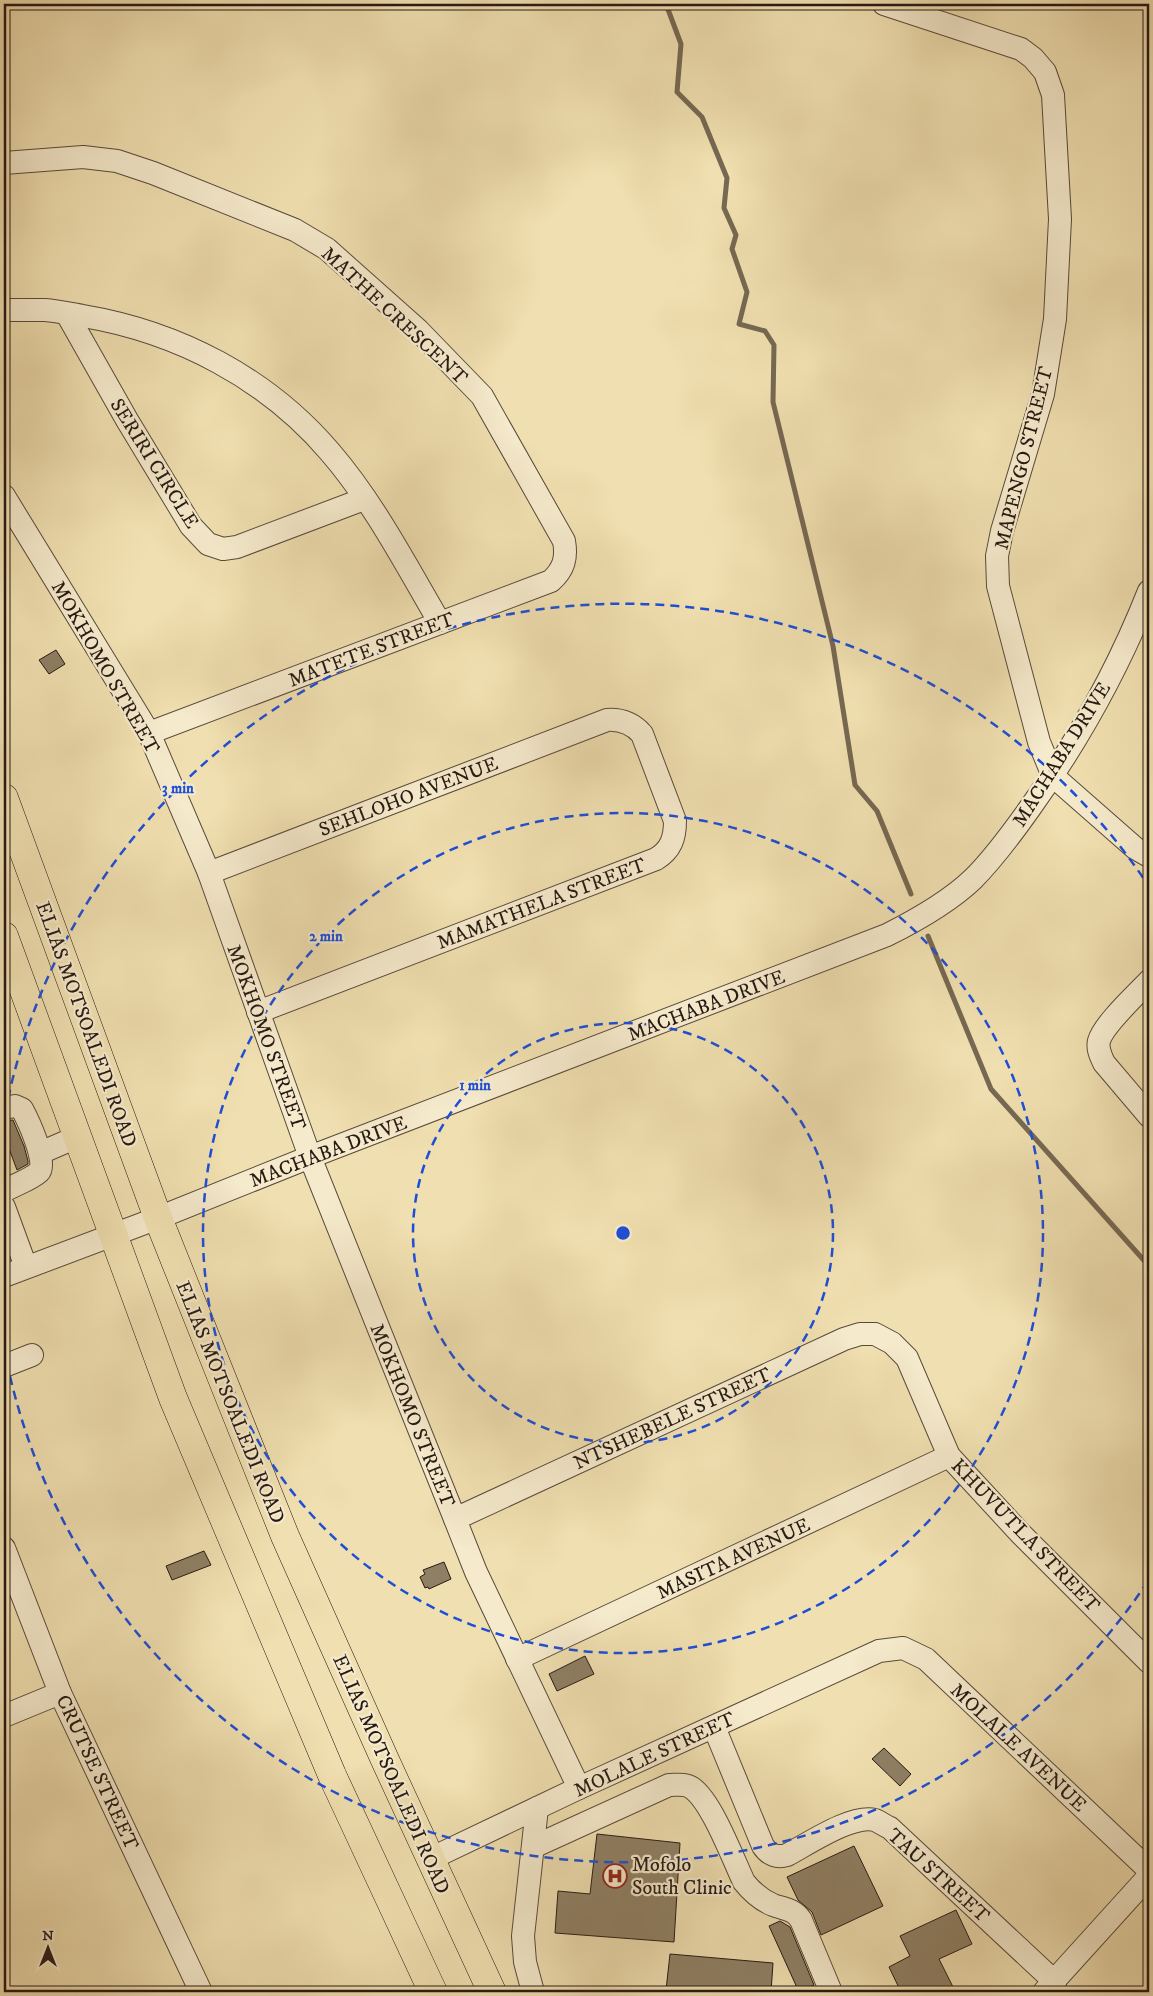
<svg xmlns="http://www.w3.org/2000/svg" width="1153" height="1996" font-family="'IM FELL DW Pica',serif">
	<rect width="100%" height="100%" fill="#f0dfb0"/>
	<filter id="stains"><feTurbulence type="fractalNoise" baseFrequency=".004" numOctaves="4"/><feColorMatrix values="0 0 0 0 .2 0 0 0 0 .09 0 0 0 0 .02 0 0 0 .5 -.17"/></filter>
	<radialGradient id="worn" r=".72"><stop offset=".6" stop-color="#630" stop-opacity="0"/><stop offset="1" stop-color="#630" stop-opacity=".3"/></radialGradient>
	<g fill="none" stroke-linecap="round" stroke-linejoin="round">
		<!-- stream -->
		<g stroke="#766852" stroke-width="5">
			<path d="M 666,4 L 681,44 L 677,92 L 702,117 L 727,178 L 724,208 L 736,235 L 732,249 L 747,292 L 739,324 L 765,331 L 774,345 L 773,402 L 833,646 L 855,785 L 877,811 L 911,894"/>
			<path d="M 928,936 L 991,1089 L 1149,1266"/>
		</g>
	</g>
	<!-- building -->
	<g fill="#8f8065" stroke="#261914">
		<path d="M 56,650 L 65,664 L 49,674 L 39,660 Z"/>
		<path d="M 13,1120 L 24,1146 L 28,1161 L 28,1164 L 17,1170 L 4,1135 L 4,1121 Z"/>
		<path d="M 204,1551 L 211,1565 L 172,1580 L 166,1566 Z"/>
		<path d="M 444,1562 L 451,1579 L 429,1589 L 428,1587 L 425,1588 L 420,1577 L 425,1574 L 423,1570 Z"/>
		<path d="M 585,1656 L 594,1674 L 557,1691 L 549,1674 Z"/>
		<path d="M 884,1748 L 911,1774 L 900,1786 L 872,1759 Z"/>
		<path d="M 597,1834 L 680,1843 L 674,1942 L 555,1933 L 558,1891 L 590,1894 Z"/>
		<path d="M 854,1846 L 883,1906 L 821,1935 L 812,1912 L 798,1900 L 787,1877 Z"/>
		<path d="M 956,1910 L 972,1944 L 939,1959 L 953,1987 L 942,1992 L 901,1992 L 889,1967 L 910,1956 L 900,1936 Z"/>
		<path d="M 780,1921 L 790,1927 L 814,1985 L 799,1992 L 769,1926 Z"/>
		<path d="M 670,1954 L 773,1963 L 771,1992 L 693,1992 L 666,1990 Z"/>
	</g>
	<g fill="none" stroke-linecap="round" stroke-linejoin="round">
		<!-- minor casing -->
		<g stroke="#584a3b" stroke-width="24">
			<g id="minor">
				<path d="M 884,4 L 1021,49 L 1033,58 L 1045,72 L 1053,95 L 1060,219 L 1055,319 L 1043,394 L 1002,531 L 997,556 L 998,586 L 1039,742 L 1053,776 L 1135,848 L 1149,856"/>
				<path d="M 4,163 L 83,157 L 117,161 L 153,173 L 295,230 L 327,249 L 418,330 L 482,396 L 564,541 C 567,558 564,569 551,581 L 149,733"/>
				<path d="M 4,310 C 18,310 32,310 45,310 C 58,311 71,314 83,316 C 178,332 267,378 330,452 C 374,503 406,565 440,623"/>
				<path d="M 67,314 L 127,420 L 191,526 L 208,544 L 223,549 L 237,547 L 364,499"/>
				<path d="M 4,496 L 149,733 L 209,873 L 310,1157 L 455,1519 L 476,1572 L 579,1788"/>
				<path d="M 209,873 L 607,720 C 621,719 632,723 642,734 L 675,821 C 675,838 671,850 656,859 L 258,1012"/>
				<path d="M 1149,981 C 1137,994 1103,1025 1099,1041 C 1097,1049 1101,1056 1104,1063 L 1149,1116"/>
				<path d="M 4,1108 L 15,1106 L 22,1109 C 28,1120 48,1163 39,1172 C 30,1180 14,1185 4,1191"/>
				<path d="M 40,1153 L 77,1137"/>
				<path d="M 4,1207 L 26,1267"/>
				<path d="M 4,1276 L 158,1218 L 310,1157 L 887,935 C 917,920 949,902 973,879 C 995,857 1013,832 1030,808 C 1078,741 1119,667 1149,591"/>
				<path d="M 4,1366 L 32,1355"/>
				<path d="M 455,1519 L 844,1339 L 860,1334 L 875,1334 L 892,1343 L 907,1358 L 949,1456 L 1021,1534 L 1149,1662"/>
				<path d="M 4,1548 L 60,1693 L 201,1992"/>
				<path d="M 517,1659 L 949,1456"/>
				<path d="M 4,1716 L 60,1693"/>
				<path d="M 714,1727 L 763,1846 C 769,1855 777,1858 787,1855 C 808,1844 852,1814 875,1820 C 880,1822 885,1826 890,1828 L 1055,1982"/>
				<path d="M 533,1847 L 669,1785 C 677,1785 685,1783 692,1788 C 712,1802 733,1859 744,1882 C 752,1892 761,1900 773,1905 C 784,1909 794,1909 801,1920 L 831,1992"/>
				<path d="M 430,1859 L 579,1788 L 879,1651 L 903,1648 L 926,1659 L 1149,1870"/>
				<path d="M 533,1992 L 525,1962 L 523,1936 L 537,1808"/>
				<path d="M 1044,1992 L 1149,1876"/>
			</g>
		</g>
		<!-- major casing -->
		<g stroke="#261914" stroke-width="29">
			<g id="major">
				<path d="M 4,798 L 158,1218 L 285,1536 L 385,1760 L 492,1992"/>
				<path d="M 4,936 L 173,1398 L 332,1775 L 433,1992"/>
			</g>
		</g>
		<!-- minor -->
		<use href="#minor" stroke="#f5eacc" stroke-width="22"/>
		<!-- major -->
		<use href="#major" stroke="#f0dfb0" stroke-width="28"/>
	</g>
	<!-- distance rings -->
	<g fill="none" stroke="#1d4ed8" stroke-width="2.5" stroke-dasharray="9 6">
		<circle cx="623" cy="1233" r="210"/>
		<circle cx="623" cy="1233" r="420"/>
		<path d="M1148 1581A630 630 0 0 1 5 1353M5 1113A630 630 0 0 1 1148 885"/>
	</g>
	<!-- icons -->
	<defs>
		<g id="hospital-ring" transform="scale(1.25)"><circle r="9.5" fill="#f5eacc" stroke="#8f2418" stroke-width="1.5"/><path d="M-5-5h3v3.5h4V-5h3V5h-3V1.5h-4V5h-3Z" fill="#8f2418"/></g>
	</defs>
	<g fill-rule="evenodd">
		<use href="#hospital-ring" x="615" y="1876"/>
	</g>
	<g text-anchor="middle" stroke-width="4.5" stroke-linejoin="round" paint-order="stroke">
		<!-- street labels -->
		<g font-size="20" fill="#261914" stroke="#f5eacc">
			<text transform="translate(395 315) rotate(43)" y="7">MATHE CRESCENT</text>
			<text transform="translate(1023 458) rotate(-76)" y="7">MAPENGO STREET</text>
			<text transform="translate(155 463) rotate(58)" y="7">SERIRI CIRCLE</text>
			<text transform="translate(371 649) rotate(-21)" y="7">MATETE STREET</text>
			<text transform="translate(106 667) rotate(60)" y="7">MOKHOMO STREET</text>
			<text transform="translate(1061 754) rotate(-58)" y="7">MACHABA DRIVE</text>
			<text transform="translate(408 796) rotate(-21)" y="7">SEHLOHO AVENUE</text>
			<text transform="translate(541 903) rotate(-21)" y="7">MAMATHELA STREET</text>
			<text transform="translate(706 1005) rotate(-21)" y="7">MACHABA DRIVE</text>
			<text transform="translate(87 1024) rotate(70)" y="7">ELIAS MOTSOALEDI ROAD</text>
			<text transform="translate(267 1037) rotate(70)" y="7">MOKHOMO STREET</text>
			<text transform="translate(328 1151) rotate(-21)" y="7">MACHABA DRIVE</text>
			<text transform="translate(231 1402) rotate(68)" y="7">ELIAS MOTSOALEDI ROAD</text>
			<text transform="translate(413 1415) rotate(68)" y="7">MOKHOMO STREET</text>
			<text transform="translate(672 1418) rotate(-25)" y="7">NTSHEBELE STREET</text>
			<text transform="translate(1026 1535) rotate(46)" y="7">KHUVUTLA STREET</text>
			<text transform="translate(733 1558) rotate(-25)" y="7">MASITA AVENUE</text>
			<text transform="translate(1019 1747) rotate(43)" y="7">MOLALE AVENUE</text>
			<text transform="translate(654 1754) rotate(-25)" y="7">MOLALE STREET</text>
			<text transform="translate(98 1772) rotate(65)" y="7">CRUTSE STREET</text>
			<text transform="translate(392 1774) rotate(66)" y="7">ELIAS MOTSOALEDI ROAD</text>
			<text transform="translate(939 1875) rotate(42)" y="7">TAU STREET</text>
		</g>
		<!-- poi labels -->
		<g font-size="20" fill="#261914" stroke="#f5eacc" text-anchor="start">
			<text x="632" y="1871">Mofolo<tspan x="632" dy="23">South Clinic</tspan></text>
		</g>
	</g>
	<circle cx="623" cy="1233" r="8" fill="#1d4ed8" stroke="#f5eacc" stroke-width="2.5"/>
	<g font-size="15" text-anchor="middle" font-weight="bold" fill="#1d4ed8" stroke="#f5eacc" stroke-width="4.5" stroke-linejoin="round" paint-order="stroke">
		<text x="178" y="793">3 min</text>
		<text x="326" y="941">2 min</text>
		<text x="475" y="1090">1 min</text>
	</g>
	<!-- margin -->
	<rect width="1153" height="1996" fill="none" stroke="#f0dfb0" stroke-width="20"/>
	<rect x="5" y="5" width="1143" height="1986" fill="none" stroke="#261914" stroke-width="2.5"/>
	<rect x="10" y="10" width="1133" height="1976" fill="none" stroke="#261914"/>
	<!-- north arrow -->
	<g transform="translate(48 1948)" stroke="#f5eacc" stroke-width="4" paint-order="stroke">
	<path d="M0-4L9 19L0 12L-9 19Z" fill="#261914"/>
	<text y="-8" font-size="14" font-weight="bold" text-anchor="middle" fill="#261914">N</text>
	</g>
	<rect width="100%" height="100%" filter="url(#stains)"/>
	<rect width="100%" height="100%" fill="url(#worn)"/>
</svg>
